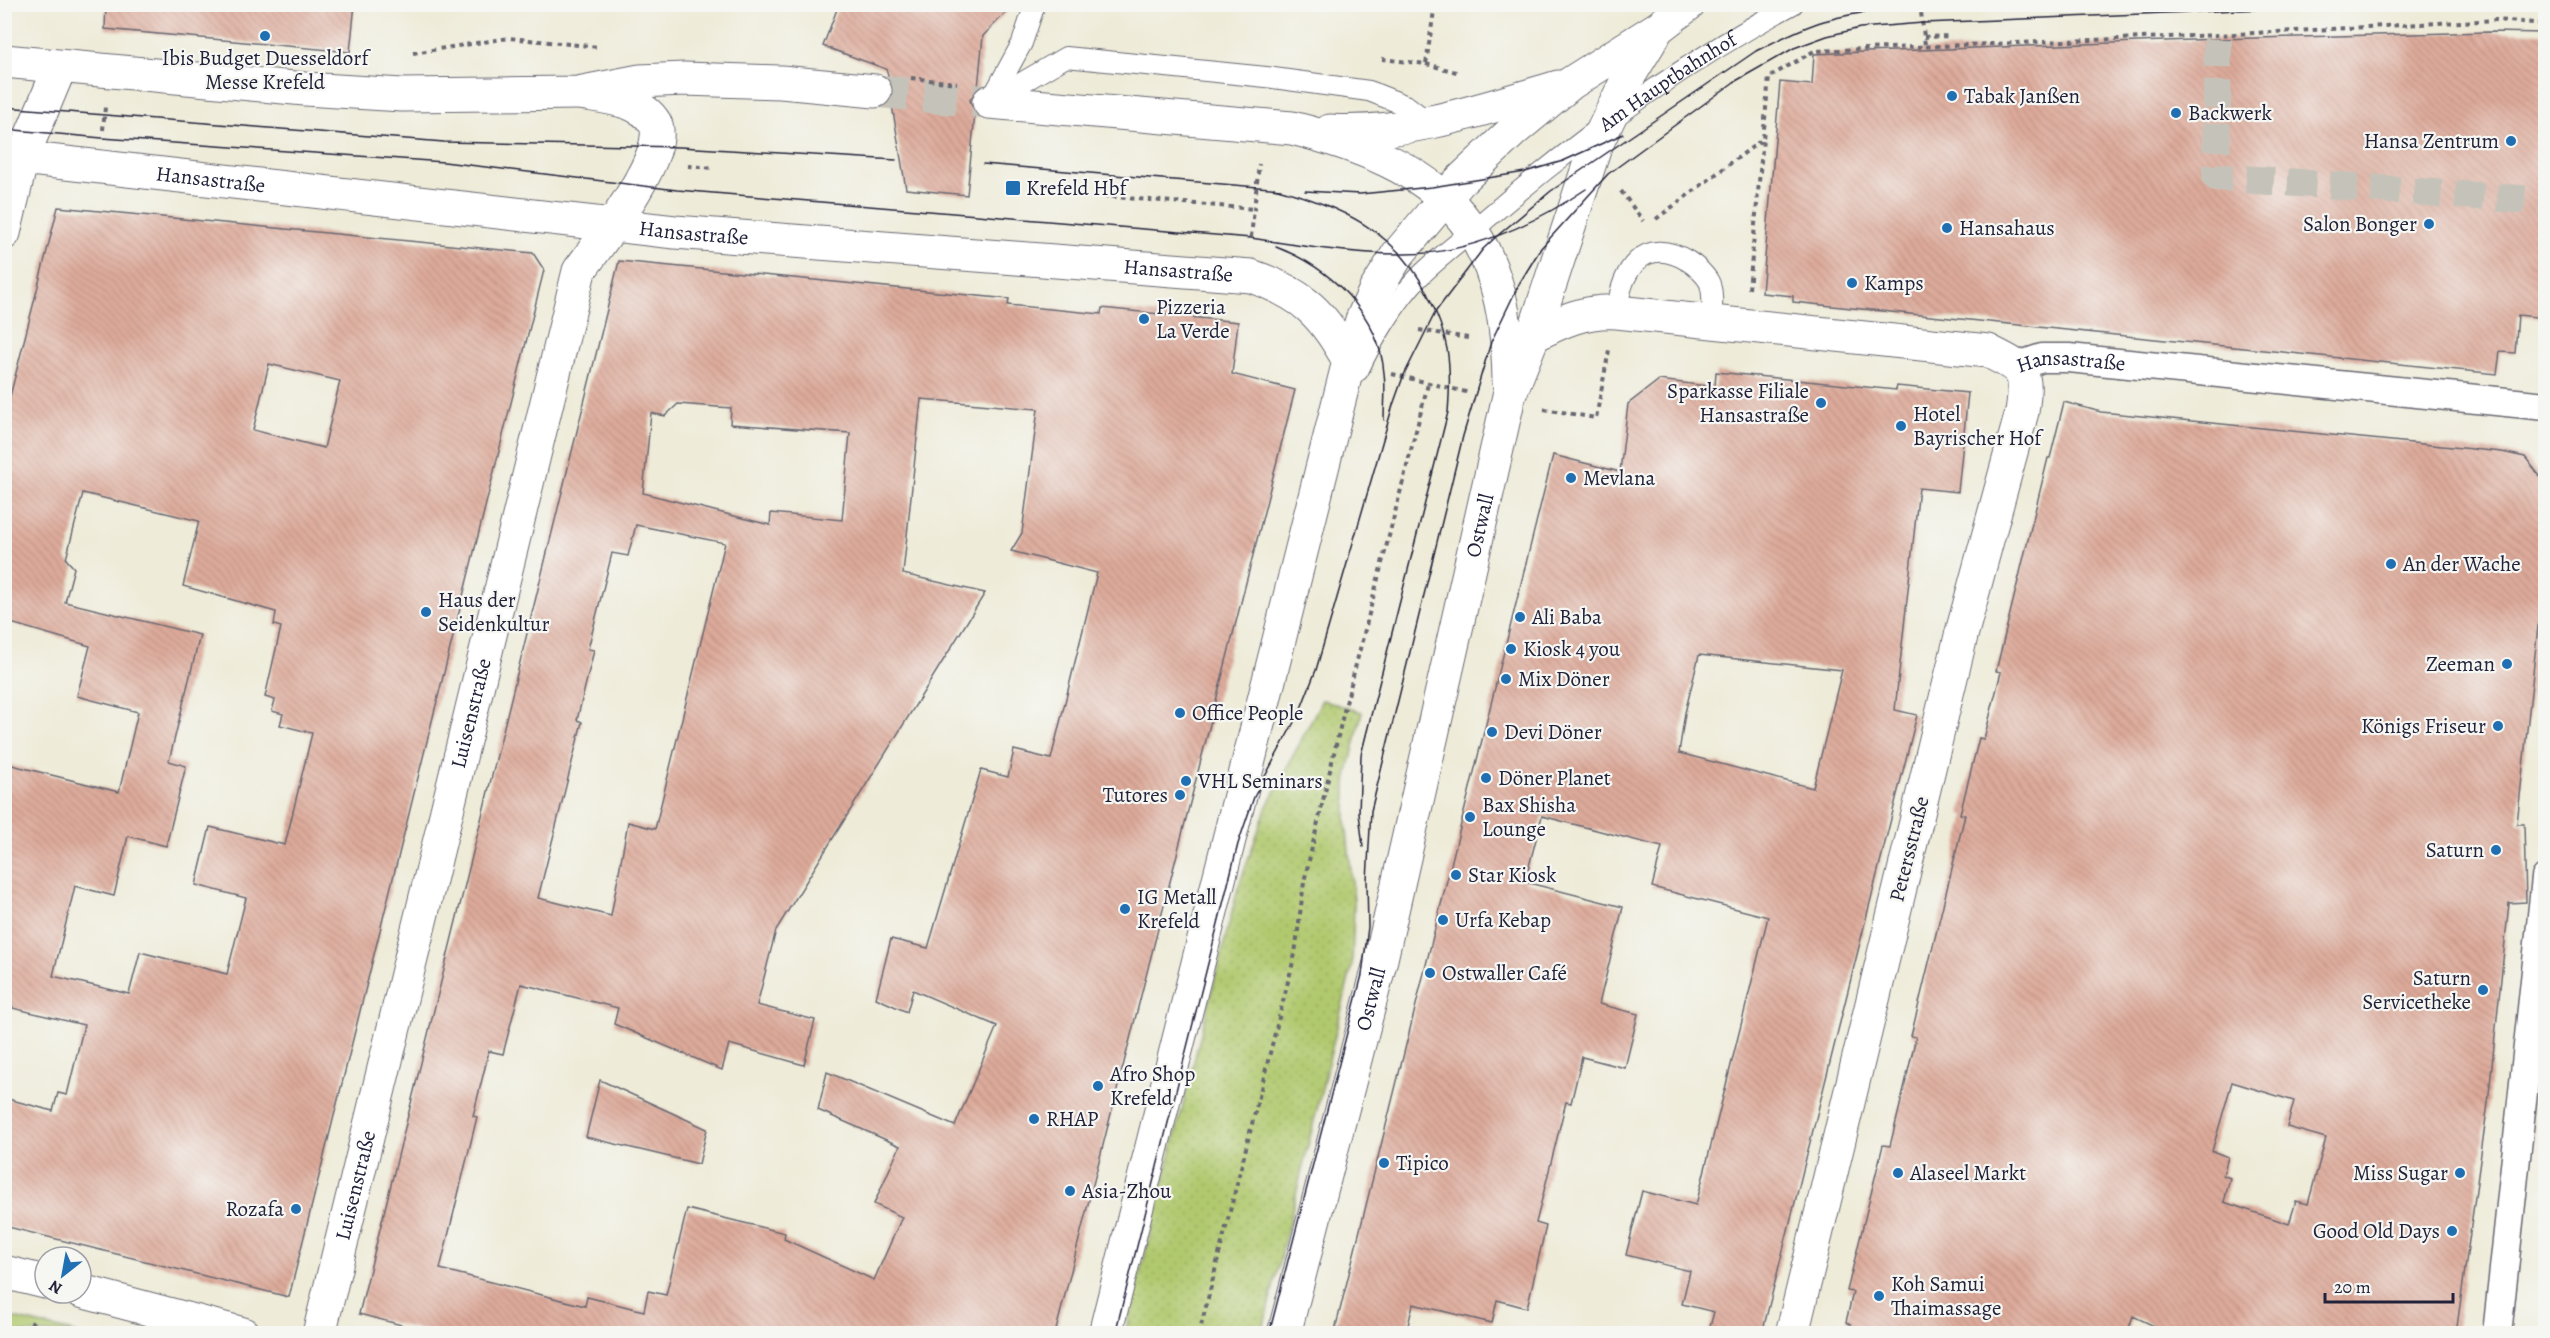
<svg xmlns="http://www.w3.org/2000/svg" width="2550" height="1338" font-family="Alegreya,serif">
	<defs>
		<pattern id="grass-dots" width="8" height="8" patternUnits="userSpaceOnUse" patternTransform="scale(1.5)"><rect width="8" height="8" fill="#b1c96e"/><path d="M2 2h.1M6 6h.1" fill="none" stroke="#98ac60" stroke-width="1.8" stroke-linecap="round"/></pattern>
		<pattern id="building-back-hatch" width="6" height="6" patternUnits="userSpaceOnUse" patternTransform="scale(1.5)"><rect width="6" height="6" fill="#ddaa9a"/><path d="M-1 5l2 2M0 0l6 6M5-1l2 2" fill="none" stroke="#bd9286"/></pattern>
	</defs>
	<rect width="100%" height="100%" fill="#f6f6f2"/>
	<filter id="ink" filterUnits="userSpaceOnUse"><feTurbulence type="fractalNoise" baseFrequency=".0167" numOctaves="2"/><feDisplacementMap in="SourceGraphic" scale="12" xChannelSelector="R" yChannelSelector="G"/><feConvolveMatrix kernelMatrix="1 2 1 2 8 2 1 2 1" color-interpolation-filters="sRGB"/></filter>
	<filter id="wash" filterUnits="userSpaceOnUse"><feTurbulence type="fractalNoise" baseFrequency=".008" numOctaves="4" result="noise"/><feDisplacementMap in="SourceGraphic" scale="24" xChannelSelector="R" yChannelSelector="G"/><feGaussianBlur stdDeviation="1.35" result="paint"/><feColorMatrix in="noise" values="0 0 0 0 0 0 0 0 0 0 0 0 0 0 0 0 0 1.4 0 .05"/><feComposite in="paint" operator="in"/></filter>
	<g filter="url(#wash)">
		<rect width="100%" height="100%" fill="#eeebd8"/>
		<!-- grass -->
		<path fill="url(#grass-dots)" stroke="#6a7654" stroke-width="1.5" d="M 1322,700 L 1362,712 L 1346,781 L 1346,821 L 1354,902 L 1352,966 L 1262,1333 L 1125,1333 L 1238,888 L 1267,806 Z"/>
		<!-- park -->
		<path fill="#b1c96e" stroke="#6a7654" stroke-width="1.5" d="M 5,1316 L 77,1333 L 5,1333 Z"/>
		<g id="blocks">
			<!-- building -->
			<g fill="url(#building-back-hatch)" fill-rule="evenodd">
				<path d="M 106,4 L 355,4 L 350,52 L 105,29 Z"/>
				<path d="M 839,4 L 1014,4 L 983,36 L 978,88 L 970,100 L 975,114 L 967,195 L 906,189 L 891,99 L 894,92 L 886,69 L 823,46 Z"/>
				<path d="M 2490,32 L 2546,33 L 2546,318 L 2518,315 L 2515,353 L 2500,352 L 2497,374 L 1793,302 L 1793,296 L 1762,293 L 1780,82 L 1812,85 L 1814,54 L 2218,39 Z"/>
				<path d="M 58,207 L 533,253 L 544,270 L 289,1297 L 4,1226 L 4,1098 L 53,1111 L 58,1093 L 67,1095 L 84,1025 L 4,1006 L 4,763 L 119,792 L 138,712 L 77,696 L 90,646 L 4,621 L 4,420 ZM 269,364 L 340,381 L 324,448 L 253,430 ZM 83,493 L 199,521 L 183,586 L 276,612 L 274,625 L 281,627 L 265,697 L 275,700 L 272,711 L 283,714 L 280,725 L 312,733 L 285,845 L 210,827 L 196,885 L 246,898 L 227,974 L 140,952 L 129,994 L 53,976 L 75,886 L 114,896 L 128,836 L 166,846 L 186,766 L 169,761 L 200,635 L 65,602 L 74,568 L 66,559 Z"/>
				<path d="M 619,261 L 1009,299 L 1008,305 L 1101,314 L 1102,308 L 1238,322 L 1232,374 L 1295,390 L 1055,1334 L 436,1334 L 359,1314 ZM 921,399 L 1038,409 L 1022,533 L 1011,551 L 1097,573 L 1051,759 L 1014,750 L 1008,777 L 981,770 L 928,948 L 891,939 L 876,998 L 907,1012 L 913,990 L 997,1026 L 955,1126 L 827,1072 L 818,1110 L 900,1146 L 874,1204 L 902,1217 L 874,1280 L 784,1239 L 785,1233 L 687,1209 L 666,1295 L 648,1291 L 644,1311 L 587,1297 L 585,1306 L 440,1269 L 477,1117 L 473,1116 L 489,1051 L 503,1054 L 521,984 L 618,1008 L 614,1024 L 722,1070 L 729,1044 L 804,1065 L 815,1020 L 757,1005 L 776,930 L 985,593 L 903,574 ZM 678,404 L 731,408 L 730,424 L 850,433 L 842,520 L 771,513 L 770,525 L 643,493 L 651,413 L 665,416 ZM 636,525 L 725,543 L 655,829 L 628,822 L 611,916 L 538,898 L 582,722 L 577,720 L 594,650 L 588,649 L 612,553 L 628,556 Z"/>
				<path d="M 1716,372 L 1896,390 L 1897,386 L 1968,393 L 1958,492 L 1919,488 L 1895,710 L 1917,715 L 1762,1334 L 1708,1334 L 1714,1312 L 1682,1304 L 1690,1271 L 1626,1255 L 1642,1191 L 1696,1205 L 1768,917 L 1652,887 L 1662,847 L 1542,816 L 1525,882 L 1623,907 L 1599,1004 L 1638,1014 L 1625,1068 L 1582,1057 L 1571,1103 L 1566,1102 L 1536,1223 L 1546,1226 L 1527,1308 L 1497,1300 L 1492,1323 L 1413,1304 L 1406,1334 L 1334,1334 L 1553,455 L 1620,472 L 1628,404 L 1659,380 L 1715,387 ZM 1699,655 L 1842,670 L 1813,788 L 1679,753 L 1685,713 Z"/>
				<path d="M 2064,402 L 2101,412 L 2502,452 L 2525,457 L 2546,484 L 2546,551 L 2517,824 L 2524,824 L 2526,902 L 2509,903 L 2488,1103 L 2456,1334 L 2171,1334 L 2133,1316 L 2127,1334 L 1849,1334 L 1851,1324 L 1846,1322 L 1853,1292 L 1847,1291 L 1883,1145 L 1890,1146 L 1898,1114 L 1916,1037 L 1911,1036 L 1965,815 L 1960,814 L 1979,738 L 1984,739 L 2001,672 L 1996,671 L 2048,458 L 2050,458 ZM 2232,1082 L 2294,1101 L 2287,1127 L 2326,1138 L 2308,1204 L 2296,1201 L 2289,1224 L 2224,1202 L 2230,1178 L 2223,1175 L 2228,1157 L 2212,1151 Z"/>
				<path d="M 600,1080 L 707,1129 L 699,1164 L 586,1137 Z"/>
			</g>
		</g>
	</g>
	<g filter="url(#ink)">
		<use href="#blocks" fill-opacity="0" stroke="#696872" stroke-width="1.5"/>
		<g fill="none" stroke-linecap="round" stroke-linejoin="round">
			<!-- pedestrian-tunnel -->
			<path stroke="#c5c3b9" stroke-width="28" stroke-dasharray="28 14" stroke-linecap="butt" d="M 2218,39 L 2216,177 L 2546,201"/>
			<!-- tertiary-tunnel -->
			<path stroke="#c5c3b9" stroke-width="33" stroke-dasharray="33 16" stroke-linecap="butt" d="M 875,91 L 989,102"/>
			<!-- service casing -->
			<g stroke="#696872" stroke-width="22">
				<g id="service">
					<path d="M 991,100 L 1022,43 L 1035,4"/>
					<path d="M 992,100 L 1066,57 L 1266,77 L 1369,91 L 1407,106 L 1428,122"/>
					<path d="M 1617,312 C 1621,271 1643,234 1688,261 C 1695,265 1707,276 1710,284 C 1714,297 1712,309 1710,321"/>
					<path id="s1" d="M 1358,371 C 1372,341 1396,300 1420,276 C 1440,256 1464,239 1485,220 C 1580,138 1682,64 1793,4"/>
				</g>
			</g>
			<!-- pedestrian casing -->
			<g stroke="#696872" stroke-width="31">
				<g id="pedestrian">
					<path id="s2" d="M 2018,366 L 2042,358 L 2069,358 L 2546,406"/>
					<path d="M 2497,1334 L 2546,878"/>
				</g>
			</g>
			<!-- minor casing -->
			<g stroke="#696872" stroke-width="35">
				<g id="minor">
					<path d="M 4,233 L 22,158 L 60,67"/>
					<path d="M 1533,336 C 1561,321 1585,310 1617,312 L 1988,351 C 2024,369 2028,370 2022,412 L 1961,636 L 1792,1334"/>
					<path d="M 4,1272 L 45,1282"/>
					<path d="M 81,1291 L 243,1334"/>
					<path id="s3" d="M 319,1334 L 579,271 C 598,245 671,153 655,123 C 641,99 604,97 580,93"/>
				</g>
			</g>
			<!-- tertiary casing -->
			<g stroke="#696872" stroke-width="35">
				<g id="tertiary">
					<path d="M 4,61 L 305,89 L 402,95 L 578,93 L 640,81 L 684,79 L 781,82 L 875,91"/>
					<path d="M 989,102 L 1292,128 C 1440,165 1507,223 1509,382"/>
					<path d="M 1330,131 C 1406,136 1486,108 1558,87"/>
					<path id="s4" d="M 4,156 L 675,232 L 1251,276 C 1303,294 1323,313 1349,361"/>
					<path d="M 1105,1334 L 1349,361 L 1362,320 L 1375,291 L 1398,254 L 1459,182 L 1514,130 L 1571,83 L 1658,28 L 1689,4"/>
					<path id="s5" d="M 1284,1334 L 1381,959 L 1509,396 L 1533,336 L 1595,147 L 1629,76 L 1654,35"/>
				</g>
			</g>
			<!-- path -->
			<g stroke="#696872" stroke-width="4" stroke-dasharray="4.5 4.5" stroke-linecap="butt">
				<path d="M 1920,4 L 1925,45"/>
				<path d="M 1924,37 L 1951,36"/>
				<path d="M 413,53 L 509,38 L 599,47"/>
				<path d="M 1382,59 L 1426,64 L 1435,4"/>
				<path d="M 1426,64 L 1460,73"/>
				<path d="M 911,78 L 957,83"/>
				<path d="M 103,130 L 105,107"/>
				<path d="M 688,166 L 714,168"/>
				<path d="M 1621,191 L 1643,221"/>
				<path d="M 1103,196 L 1254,209"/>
				<path d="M 1656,219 L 1763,139 L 1769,77 L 1814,51 L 2219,35 L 2496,20 L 2546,24"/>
				<path d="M 1251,237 L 1259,164"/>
				<path d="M 1749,289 L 1763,139"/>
				<path d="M 1419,330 L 1468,338"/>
				<path d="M 1392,374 L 1470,393"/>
				<path d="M 1544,409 L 1596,418 L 1609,350"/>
				<path d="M 29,1334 L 33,1320"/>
				<path d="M 1199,1334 L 1295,954 L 1304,882 L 1342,719 L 1428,384"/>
			</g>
			<!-- service -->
			<use href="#service" stroke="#fff" stroke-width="20"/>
			<!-- pedestrian -->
			<use href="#pedestrian" stroke="#fff" stroke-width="28"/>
			<!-- minor -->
			<use href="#minor" stroke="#fff" stroke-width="33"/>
			<!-- tertiary -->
			<use href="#tertiary" stroke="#fff" stroke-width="33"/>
			<!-- tram -->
			<g stroke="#22223b" stroke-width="1.5">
				<path d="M 4,107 L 444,142 L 680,147 L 896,160"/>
				<path d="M 4,129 L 102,138 L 444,162 L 677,190 L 1251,238 C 1301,246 1351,254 1402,254 C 1467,255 1533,225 1586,189"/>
				<path d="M 983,164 L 1281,189"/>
				<path d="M 1274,188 C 1337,205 1397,231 1427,293 C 1449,337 1452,362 1448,412 L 1361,755 L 1359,813 L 1363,847"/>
				<path d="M 1305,191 L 1360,194 L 1432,187 L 1525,172 L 1563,161 L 1623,134"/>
				<path d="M 1276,247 C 1329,267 1379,313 1384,373 C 1386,389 1384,404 1384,420"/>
				<path d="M 1115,1334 L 1238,844 L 1254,797 L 1300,711 L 1316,670 L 1393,405 L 1403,377 L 1436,311 L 1483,249 L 1497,236 L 1551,191 L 1756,51 C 1778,40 1800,28 1824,21 C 1871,8 1920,7 1968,4"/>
				<path d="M 1269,1334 L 1362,975 L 1368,927 L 1367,880 L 1371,811 L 1463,436 L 1491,342 L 1519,284 L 1541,248 L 1608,174 L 1734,82 L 1794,48 L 1827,36 L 1860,28 L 1923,23 L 2389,4"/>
			</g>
		</g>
	</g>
	<!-- markers -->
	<g fill="#1f6fb2" stroke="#f6f6f2" stroke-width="2">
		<circle cx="265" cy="36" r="6"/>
		<circle cx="1952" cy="96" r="6"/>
		<circle cx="2176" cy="113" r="6"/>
		<circle cx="2511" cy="141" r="6"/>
		<rect x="1005" y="180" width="16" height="16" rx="3"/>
		<circle cx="2429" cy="224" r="6"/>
		<circle cx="1947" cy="228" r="6"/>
		<circle cx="1852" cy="283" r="6"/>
		<circle cx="1144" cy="319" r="6"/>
		<circle cx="1821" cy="403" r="6"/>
		<circle cx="1901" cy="426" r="6"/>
		<circle cx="1571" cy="478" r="6"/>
		<circle cx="2391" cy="564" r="6"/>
		<circle cx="426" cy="612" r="6"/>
		<circle cx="1520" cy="617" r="6"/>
		<circle cx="1511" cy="649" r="6"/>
		<circle cx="2507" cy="664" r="6"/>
		<circle cx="1506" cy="679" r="6"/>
		<circle cx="1180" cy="713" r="6"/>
		<circle cx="2498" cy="726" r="6"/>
		<circle cx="1492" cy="732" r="6"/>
		<circle cx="1486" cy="778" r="6"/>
		<circle cx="1186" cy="781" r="6"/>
		<circle cx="1180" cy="795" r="6"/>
		<circle cx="1470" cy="817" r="6"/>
		<circle cx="2496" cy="850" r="6"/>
		<circle cx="1456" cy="875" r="6"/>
		<circle cx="1125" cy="909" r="6"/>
		<circle cx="1443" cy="920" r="6"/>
		<circle cx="1430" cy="973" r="6"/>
		<circle cx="2483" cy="990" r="6"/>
		<circle cx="1098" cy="1086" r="6"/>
		<circle cx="1034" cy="1119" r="6"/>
		<circle cx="1384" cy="1163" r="6"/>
		<circle cx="1898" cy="1173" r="6"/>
		<circle cx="2460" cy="1173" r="6"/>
		<circle cx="1070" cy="1191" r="6"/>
		<circle cx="296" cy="1209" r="6"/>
		<circle cx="2452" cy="1231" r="6"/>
		<circle cx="1879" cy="1296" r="6"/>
	</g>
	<g text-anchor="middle" stroke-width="4.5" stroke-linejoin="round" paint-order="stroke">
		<!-- poi labels -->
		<g font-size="21" fill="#22223b" stroke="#f6f6f2" text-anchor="start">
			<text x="265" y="65" text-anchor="middle">Ibis Budget Duesseldorf<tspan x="265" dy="24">Messe Krefeld</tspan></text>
			<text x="1964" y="103">Tabak Janßen</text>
			<text x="2188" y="120">Backwerk</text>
			<text x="2499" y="148" text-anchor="end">Hansa Zentrum</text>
			<text x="1026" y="195">Krefeld Hbf</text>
			<text x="2417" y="231" text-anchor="end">Salon Bonger</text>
			<text x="1959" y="235">Hansahaus</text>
			<text x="1864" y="290">Kamps</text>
			<text x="1156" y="314">Pizzeria<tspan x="1156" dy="24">La Verde</tspan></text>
			<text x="1809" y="398" text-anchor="end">Sparkasse Filiale<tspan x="1809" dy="24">Hansastraße</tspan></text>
			<text x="1913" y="421">Hotel<tspan x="1913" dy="24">Bayrischer Hof</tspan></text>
			<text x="1583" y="485">Mevlana</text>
			<text x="2403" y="571">An der Wache</text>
			<text x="438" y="607">Haus der<tspan x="438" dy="24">Seidenkultur</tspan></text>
			<text x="1532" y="624">Ali Baba</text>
			<text x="1523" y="656">Kiosk 4 you</text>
			<text x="2495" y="671" text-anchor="end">Zeeman</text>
			<text x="1518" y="686">Mix Döner</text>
			<text x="1192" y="720">Office People</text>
			<text x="2486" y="733" text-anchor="end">Königs Friseur</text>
			<text x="1504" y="739">Devi Döner</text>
			<text x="1498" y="785">Döner Planet</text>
			<text x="1198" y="788">VHL Seminars</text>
			<text x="1168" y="802" text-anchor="end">Tutores</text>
			<text x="1482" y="812">Bax Shisha<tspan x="1482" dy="24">Lounge</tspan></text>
			<text x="2484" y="857" text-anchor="end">Saturn</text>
			<text x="1468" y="882">Star Kiosk</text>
			<text x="1137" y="904">IG Metall<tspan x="1137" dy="24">Krefeld</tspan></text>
			<text x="1455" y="927">Urfa Kebap</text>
			<text x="1442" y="980">Ostwaller Café</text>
			<text x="2471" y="985" text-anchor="end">Saturn<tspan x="2471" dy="24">Servicetheke</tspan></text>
			<text x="1110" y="1081">Afro Shop<tspan x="1110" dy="24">Krefeld</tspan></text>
			<text x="1046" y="1126">RHAP</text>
			<text x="1396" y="1170">Tipico</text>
			<text x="1910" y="1180">Alaseel Markt</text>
			<text x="2448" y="1180" text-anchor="end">Miss Sugar</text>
			<text x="1082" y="1198">Asia-Zhou</text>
			<text x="284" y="1216" text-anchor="end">Rozafa</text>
			<text x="2440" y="1238" text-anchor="end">Good Old Days</text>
			<text x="1891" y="1291">Koh Samui<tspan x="1891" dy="24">Thaimassage</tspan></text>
		</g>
		<!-- street labels -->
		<g font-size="21" fill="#22223b" stroke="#f6f6f2">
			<text dy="7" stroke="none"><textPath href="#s1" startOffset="429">Am Hauptbahnhof</textPath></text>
			<text dy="7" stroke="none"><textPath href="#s4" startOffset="208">Hansastraße</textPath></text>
			<text dy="7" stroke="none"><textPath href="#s4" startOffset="694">Hansastraße</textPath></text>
			<text dy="7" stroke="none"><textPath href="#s4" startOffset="1180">Hansastraße</textPath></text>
			<text dy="7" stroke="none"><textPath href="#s2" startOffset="54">Hansastraße</textPath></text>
			<text dy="7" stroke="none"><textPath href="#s5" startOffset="832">Ostwall</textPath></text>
			<text dy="7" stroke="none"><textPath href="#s3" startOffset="639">Luisenstraße</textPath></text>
			<text transform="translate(1909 849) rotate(-76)" y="7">Petersstraße</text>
			<text dy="7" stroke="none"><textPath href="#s5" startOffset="346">Ostwall</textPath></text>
			<text dy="7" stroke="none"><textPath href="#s3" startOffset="153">Luisenstraße</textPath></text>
		</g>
	</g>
	<!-- margin -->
	<rect width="2550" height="1338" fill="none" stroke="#f6f6f2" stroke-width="24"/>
	<!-- north arrow -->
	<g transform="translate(63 1275) rotate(211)"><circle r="28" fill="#f6f6f2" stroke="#a1a1a9" stroke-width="1.5"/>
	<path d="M0-4.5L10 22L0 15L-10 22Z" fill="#1f6fb2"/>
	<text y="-9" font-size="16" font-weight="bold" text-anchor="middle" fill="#22223b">N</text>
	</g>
	<!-- scale -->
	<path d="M2325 1293v9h128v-9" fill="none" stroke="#22223b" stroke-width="3"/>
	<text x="2334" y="1293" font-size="18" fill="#22223b" stroke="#f6f6f2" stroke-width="4.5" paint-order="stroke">20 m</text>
</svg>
